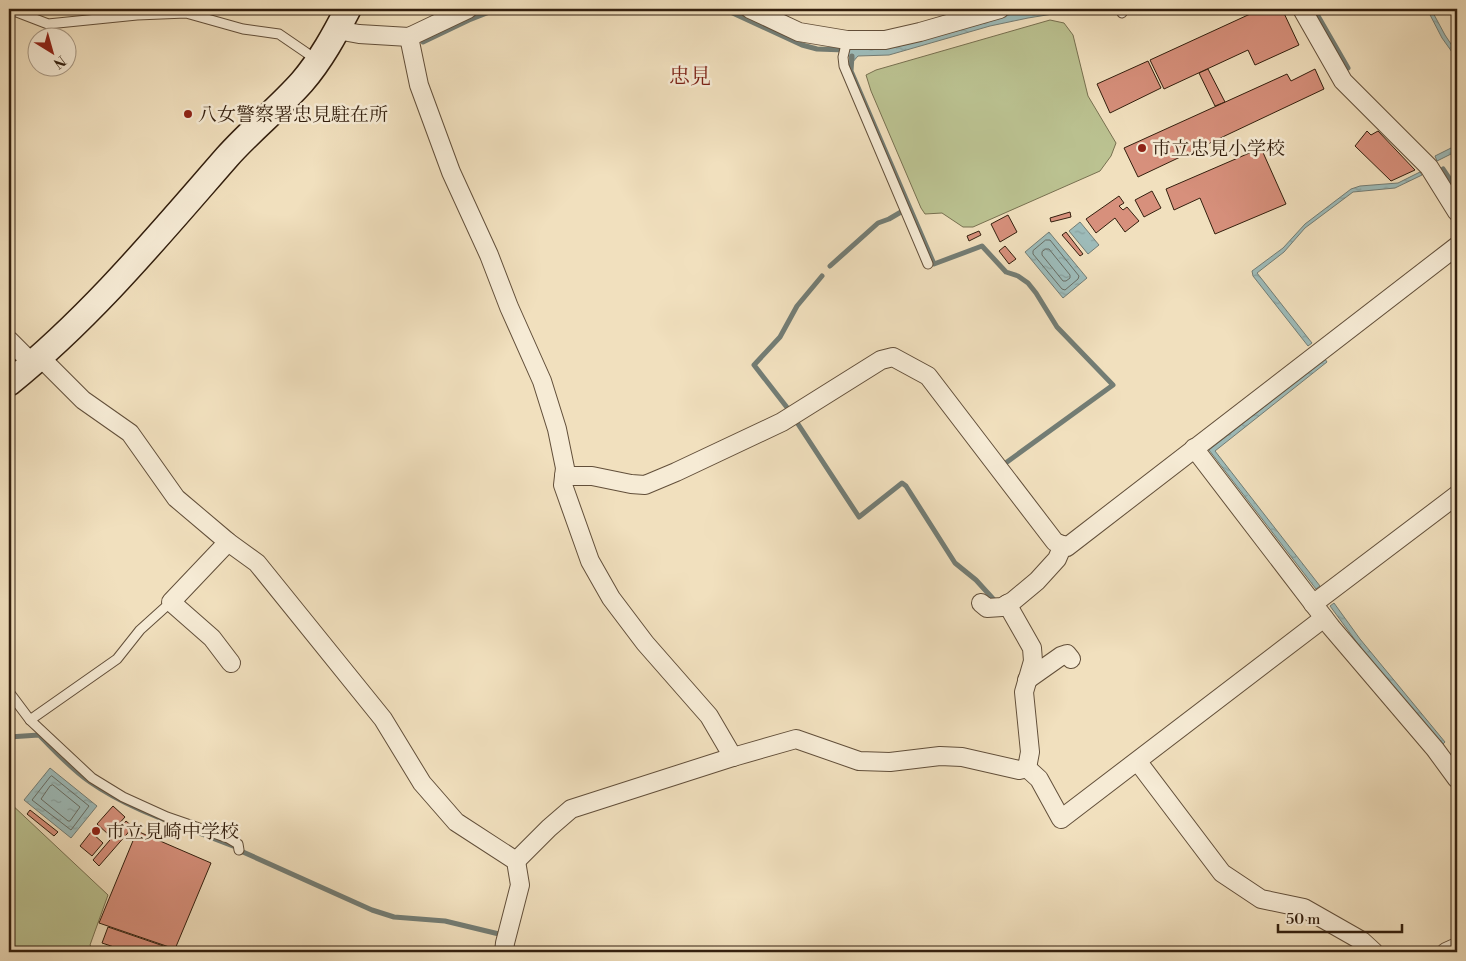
<svg xmlns="http://www.w3.org/2000/svg" width="1466" height="961" font-family="'Libre Bodoni','Noto Serif JP',serif">
	<defs>
		<pattern id="water-ripples" width="26" height="14" patternUnits="userSpaceOnUse" patternTransform="scale(1.25)"><rect width="26" height="14" fill="#9dbbb9"/><path d="M2 4q2-2 4 0t4 0M15 11q2-2 4 0t4 0" fill="none" stroke="#88a09e"/></pattern>
	</defs>
	<rect width="100%" height="100%" fill="#f1e0be"/>
	<filter id="stains"><feTurbulence type="fractalNoise" baseFrequency=".004" numOctaves="4"/><feColorMatrix values="0 0 0 0 .2 0 0 0 0 .09 0 0 0 0 .02 0 0 0 .5 -.17"/></filter>
	<radialGradient id="worn" r=".72"><stop offset=".6" stop-color="#630" stop-opacity="0"/><stop offset="1" stop-color="#630" stop-opacity=".3"/></radialGradient>
	<!-- park -->
	<g fill="#bbc291" stroke="#777050">
		<path d="M 1050,20 L 1064,23 L 1073,35 L 1088,96 L 1116,143 L 1111,156 L 1100,171 L 973,227 L 963,227 L 942,213 L 925,214 L 921,208 L 871,91 L 866,75 L 876,70 Z"/>
		<path d="M 9,802 L 108,895 L 90,945 L 95,952 L 9,952 Z"/>
	</g>
	<!-- water -->
	<g fill="url(#water-ripples)" stroke="#737d75">
		<path d="M 1043,9 L 1119,9 L 1059,13 L 1028,18 L 990,26 L 889,55 L 858,56 L 851,64 L 848,52 L 849,47 L 974,24 L 1020,12 Z"/>
		<path d="M 1427,9 L 1431,9 L 1445,35 L 1457,53 L 1457,59 L 1442,38 Z"/>
		<path d="M 1457,145 L 1457,151 L 1437,161 L 1435,156 Z"/>
		<path d="M 1420,172 L 1422,175 L 1395,188 L 1353,192 L 1305,228 L 1284,252 L 1257,273 L 1312,343 L 1308,346 L 1253,276 L 1252,271 L 1283,248 L 1305,224 L 1351,189 L 1360,186 L 1398,183 Z"/>
		<path d="M 1080,222 L 1099,245 L 1088,254 L 1069,231 Z"/>
		<path d="M 1049,232 L 1087,278 L 1063,298 L 1025,252 Z"/>
		<path d="M 1325,359 L 1327,362 L 1215,451 L 1320,586 L 1316,589 L 1209,450 Z"/>
		<path d="M 1334,603 L 1360,639 L 1445,742 L 1442,745 L 1361,648 L 1330,606 Z"/>
		<path d="M 50,768 L 97,806 L 71,838 L 24,800 Z"/>
	</g>
	<g fill="none" stroke-linecap="round" stroke-linejoin="round">
		<!-- shore -->
		<g stroke="#686d64" stroke-width="1">
			<path d="M 1046,240 L 1050,240 L 1079,276 L 1078,279 L 1065,290 L 1062,289 L 1033,254 L 1033,251 Z"/>
			<path d="M 1046,249 L 1049,249 L 1070,275 L 1070,278 L 1066,281 L 1063,281 L 1042,255 L 1042,252 Z"/>
			<path d="M 52,776 L 89,806 L 71,830 L 32,800 L 50,777 Z"/>
			<path d="M 53,785 L 80,807 L 70,821 L 68,821 L 41,799 L 50,786 Z"/>
		</g>
		<!-- stream -->
		<g stroke="#737d75" stroke-width="5">
			<path d="M 724,9 L 802,45 L 817,49 L 845,50"/>
			<path d="M 1314,9 L 1348,68"/>
			<path d="M 423,42 L 469,20 L 497,9"/>
			<path d="M 852,56 L 851,71 L 934,264 L 982,246 L 1006,272 L 1018,276 L 1028,283 L 1036,293 L 1057,327 L 1113,385 L 1007,462"/>
			<path d="M 1443,169 L 1457,190"/>
			<path d="M 830,266 L 878,223 L 889,219 L 901,212"/>
			<path d="M 789,410 L 754,365 L 780,337 L 797,306 L 822,276"/>
			<path d="M 798,424 L 859,517 L 902,483 L 906,486 L 955,563 L 976,580 L 996,602"/>
			<path d="M 9,737 L 39,735 C 55,751 71,769 90,782 C 133,812 184,826 233,846"/>
			<path d="M 243,852 L 372,910 L 394,917 L 445,921 L 499,934"/>
		</g>
	</g>
	<!-- building -->
	<g fill="#d7907c" stroke="#331f0e">
		<path d="M 1261,9 L 1282,9 L 1299,45 L 1255,65 L 1248,50 L 1164,89 L 1150,60 Z"/>
		<path d="M 1148,61 L 1161,88 L 1110,113 L 1097,84 Z"/>
		<path d="M 1208,69 L 1225,102 L 1215,106 L 1199,73 Z"/>
		<path d="M 1315,69 L 1324,89 L 1138,177 L 1124,148 L 1287,74 L 1291,81 Z"/>
		<path d="M 1367,131 L 1371,135 L 1378,131 L 1415,170 L 1391,181 L 1355,146 Z"/>
		<path d="M 1261,148 L 1286,204 L 1215,234 L 1200,198 L 1174,210 L 1166,189 Z"/>
		<path d="M 1152,191 L 1161,208 L 1144,217 L 1135,200 Z"/>
		<path d="M 1119,196 L 1124,203 L 1119,206 L 1123,210 L 1127,207 L 1139,221 L 1125,232 L 1115,218 L 1096,233 L 1086,219 Z"/>
		<path d="M 1070,212 L 1071,217 L 1051,222 L 1050,218 Z"/>
		<path d="M 1008,215 L 1017,232 L 1000,242 L 991,224 Z"/>
		<path d="M 979,231 L 981,235 L 969,241 L 967,236 Z"/>
		<path d="M 1066,232 L 1083,254 L 1080,256 L 1062,235 Z"/>
		<path d="M 1005,246 L 1016,259 L 1009,264 L 999,251 Z"/>
		<path d="M 113,806 L 125,817 L 109,835 L 97,824 Z"/>
		<path d="M 30,810 L 58,832 L 54,836 L 27,814 Z"/>
		<path d="M 126,821 L 133,827 L 99,866 L 93,860 Z"/>
		<path d="M 137,831 L 211,863 L 175,949 L 99,923 Z"/>
		<path d="M 91,832 L 103,843 L 92,856 L 80,846 Z"/>
		<path d="M 108,927 L 181,952 L 129,952 L 102,943 Z"/>
	</g>
	<g fill="none" stroke-linecap="round" stroke-linejoin="round">
		<!-- lane casing -->
		<g stroke="#624f3a" stroke-width="11">
			<g id="lane">
				<path d="M 9,9 L 48,24 L 137,15 L 186,13 L 243,29 L 279,34 L 317,60"/>
				<path d="M 1121,9 L 1122,13"/>
				<path d="M 847,40 L 843,57 L 844,66 L 928,264"/>
				<path d="M 9,692 L 30,720 L 92,778 L 123,797 L 167,817 L 228,838 L 238,844 L 239,850"/>
				<path d="M 30,720 L 117,659 L 140,630 L 171,602"/>
			</g>
		</g>
		<!-- street casing -->
		<g stroke="#624f3a" stroke-width="20">
			<g id="street">
				<path d="M 750,9 L 799,32 L 847,40 L 885,40 L 920,32 L 1000,9"/>
				<path d="M 1302,9 L 1343,81 L 1429,167 L 1457,212"/>
				<path d="M 337,30 L 359,34 L 409,37 L 468,9"/>
				<path d="M 409,37 L 419,85 L 451,172 L 489,255 L 509,307 L 542,381 L 557,429 L 565,468 L 563,485 L 590,561 L 611,598 L 645,643 L 709,716 L 733,757"/>
				<path d="M 9,340 L 33,364"/>
				<path d="M 40,357 L 83,400 L 130,433 L 176,498 L 228,542 L 257,563 L 383,719 L 422,783 L 456,822 L 516,861 L 520,885 L 505,943 L 504,952"/>
				<path d="M 1194,448 L 1331,627 L 1435,749 L 1457,779"/>
				<path d="M 564,476 L 592,476 L 631,484 L 645,485 L 676,472 L 782,422 L 881,360 L 893,357 L 928,376 L 1055,542 L 1067,547 L 1457,246"/>
				<path d="M 228,542 L 171,602 L 212,638 L 231,663"/>
				<path d="M 981,603 L 987,608 L 1002,607 L 1013,601 L 1037,581 L 1057,559 L 1063,545"/>
				<path d="M 1007,604 L 1032,648 L 1033,661 L 1024,692 L 1030,752 L 1027,768"/>
				<path d="M 1313,604 L 1457,495"/>
				<path d="M 1027,680 L 1061,656 L 1067,654 L 1071,659"/>
				<path d="M 1138,762 L 1222,873 L 1261,899 L 1304,908 L 1362,941 L 1374,952"/>
				<path d="M 516,861 L 549,828 L 571,809 L 733,757 L 796,739 L 859,761 L 890,762 L 940,756 L 962,757 L 1019,770 L 1027,768 L 1039,779 L 1061,819 L 1324,618"/>
				<path d="M 1446,952 L 1457,947"/>
			</g>
		</g>
		<!-- secondary casing -->
		<g stroke="#331f0e" stroke-width="28">
			<path id="secondary" d="M 9,383 C 91,317 158,236 227,157 C 250,131 278,109 302,82 C 321,60 335,34 348,9"/>
		</g>
		<!-- lane -->
		<use href="#lane" stroke="#f6ebd5" stroke-width="9"/>
		<!-- street -->
		<use href="#street" stroke="#f6ebd5" stroke-width="18"/>
		<!-- secondary -->
		<use href="#secondary" stroke="#f6ebd5" stroke-width="25"/>
	</g>
	<!-- markers -->
	<g fill="#8f2418" stroke="#f6ebd5" stroke-width="2">
		<circle cx="188" cy="114" r="5"/>
		<circle cx="1142" cy="148" r="5"/>
		<circle cx="96" cy="831" r="5"/>
	</g>
	<g text-anchor="middle" stroke-width="5" stroke-linejoin="round" paint-order="stroke">
		<!-- poi labels -->
		<g font-size="19" fill="#331f0e" stroke="#f6ebd5" text-anchor="start">
			<text x="198" y="121">八女警察署忠見駐在所</text>
			<text x="1152" y="155">市立忠見小学校</text>
			<text x="106" y="838">市立見崎中学校</text>
		</g>
		<!-- quarter labels -->
		<g font-size="21" fill="#7a1f14" stroke="#f6ebd5">
			<text x="690" y="83">忠見</text>
		</g>
	</g>
	<!-- margin -->
	<rect width="1466" height="961" fill="none" stroke="#f1e0be" stroke-width="30"/>
	<rect x="10" y="10" width="1446" height="941" fill="none" stroke="#331f0e" stroke-width="2.5"/>
	<rect x="15" y="15" width="1436" height="931" fill="none" stroke="#331f0e"/>
	<!-- north arrow -->
	<g transform="translate(52 52) rotate(143)"><circle r="24" fill="#f6ebd5" stroke="#a89985"/>
	<path d="M0-4L9 19L0 12L-9 19Z" fill="#8f2418"/>
	<text y="-8" font-size="14" font-weight="bold" text-anchor="middle" fill="#331f0e">N</text>
	</g>
	<!-- scale -->
	<path d="M1278 924v8h124v-8" fill="none" stroke="#331f0e" stroke-width="2.5"/>
	<text x="1286" y="924" font-size="15" fill="#331f0e" stroke="#f6ebd5" stroke-width="4" paint-order="stroke">50 m</text>
	<rect width="100%" height="100%" filter="url(#stains)"/>
	<rect width="100%" height="100%" fill="url(#worn)"/>
</svg>
